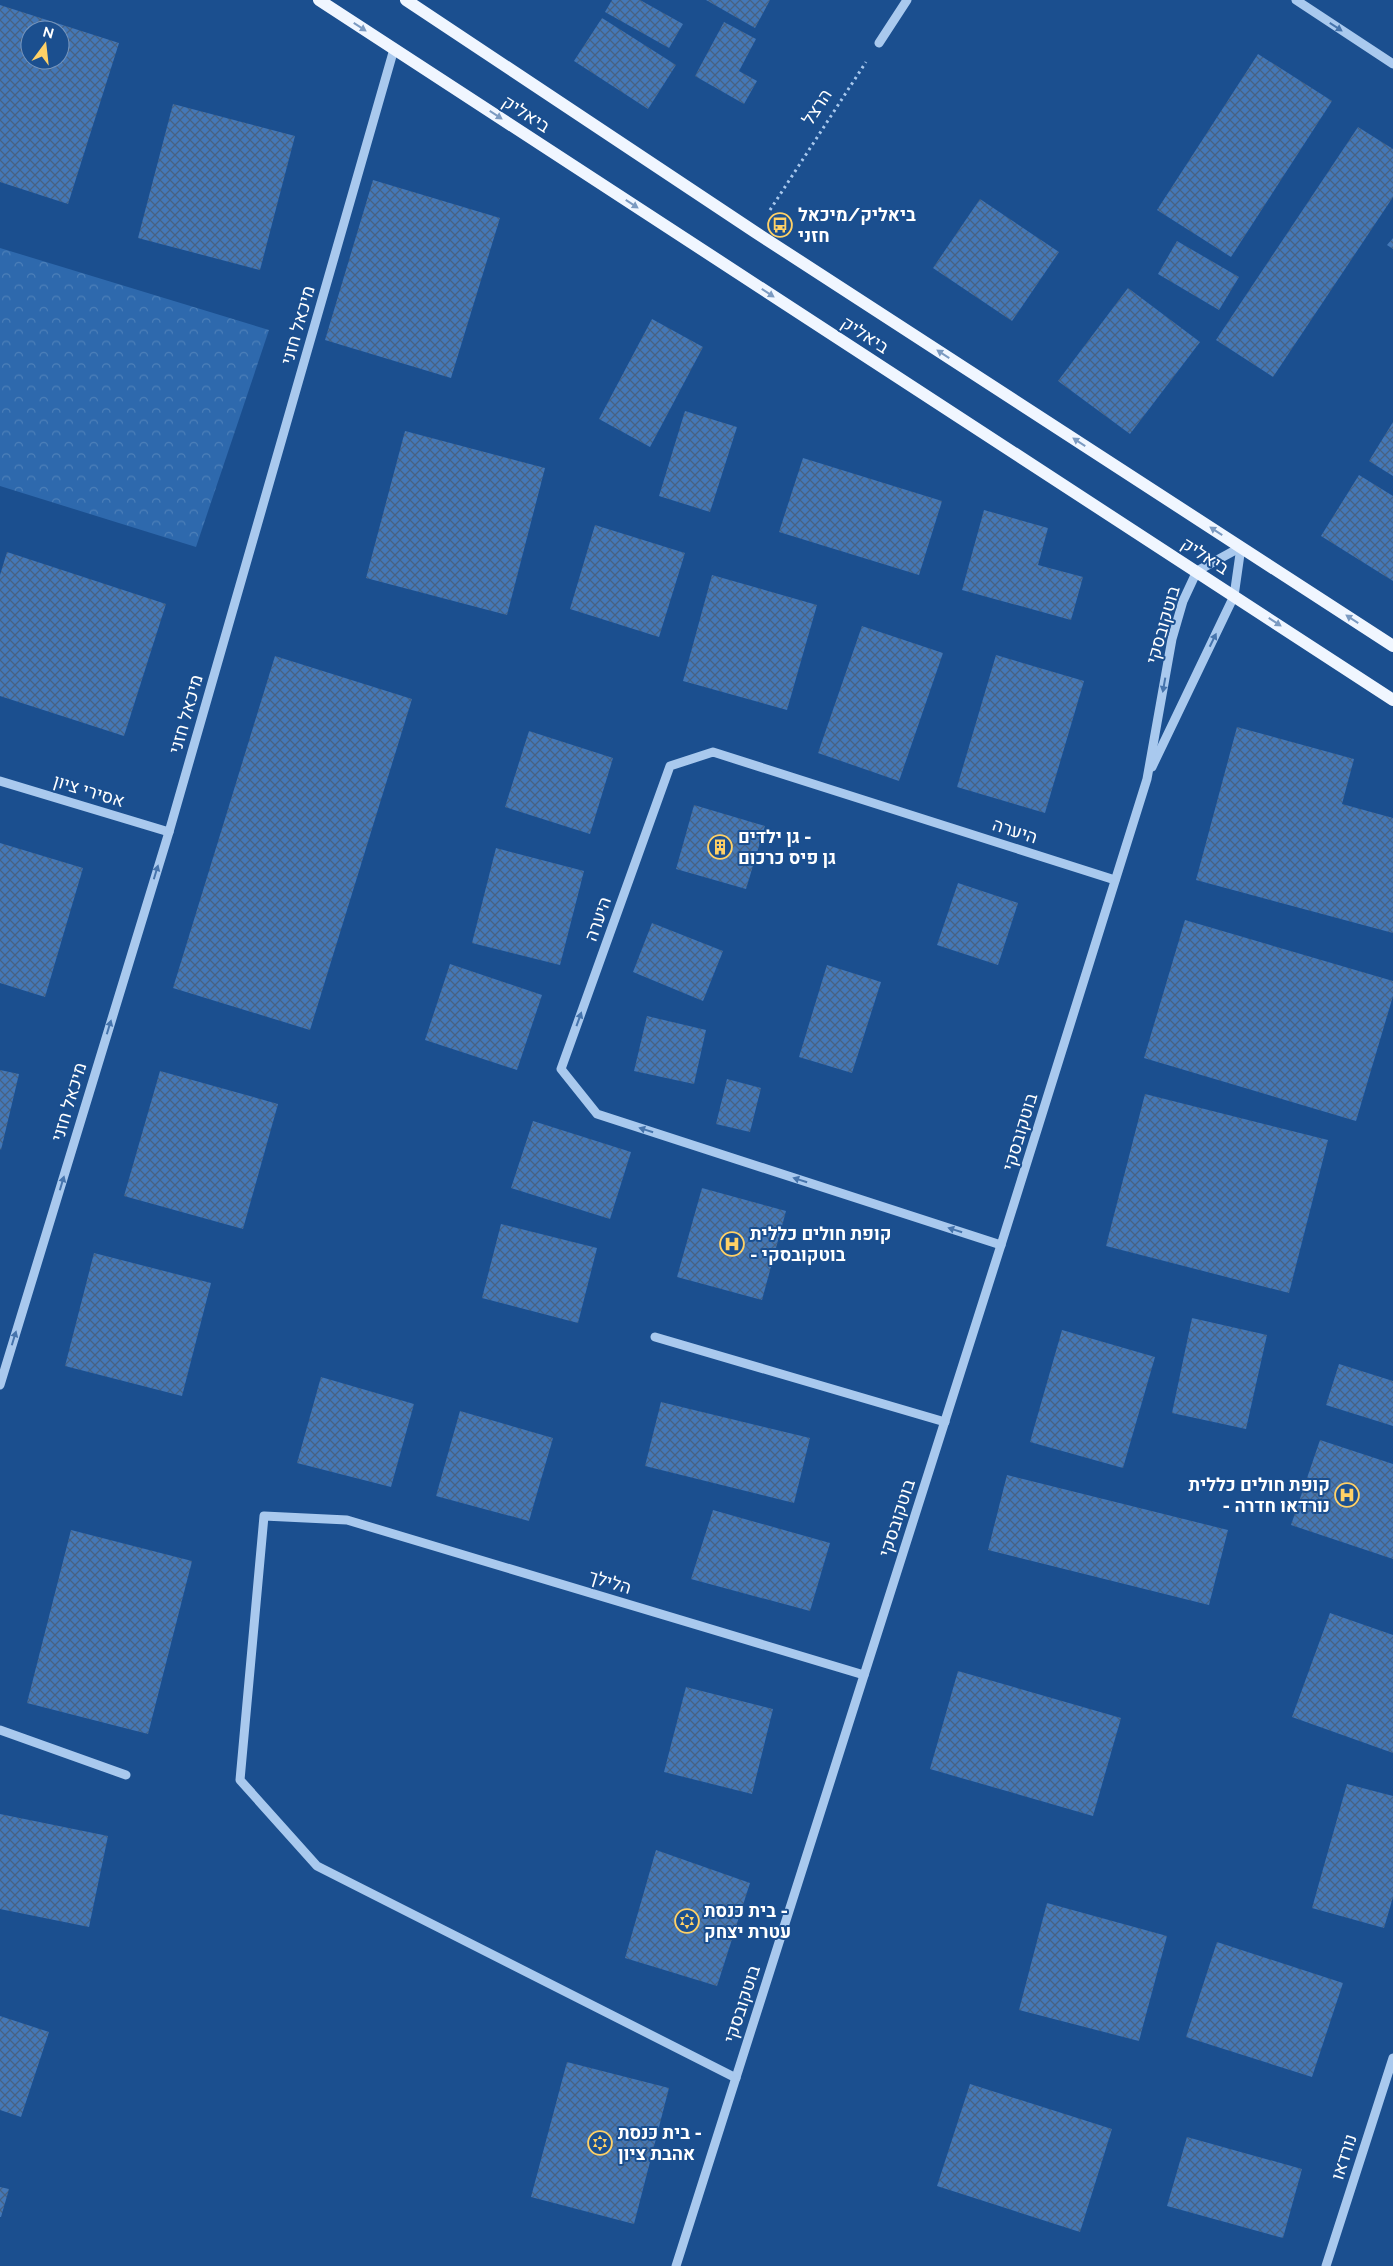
<svg xmlns="http://www.w3.org/2000/svg" width="1393" height="2266" font-family="Raleway,Heebo,sans-serif">
	<defs>
		<pattern id="forest-crowns" width="20" height="18" patternUnits="userSpaceOnUse" patternTransform="scale(1.25)"><rect width="20" height="18" fill="#2e69ad"/><path d="M2 6a3 3 0 1 1 6 0M12 15a3 3 0 1 1 6 0" fill="none" stroke="#4d80b9"/></pattern>
		<pattern id="building-cross-hatch" width="8" height="8" patternUnits="userSpaceOnUse" patternTransform="scale(1.25)"><rect width="8" height="8" fill="#4478b7"/><path d="M0 0l8 8M0 8l8-8" fill="none" stroke="#486282"/></pattern>
	</defs>
	<rect width="100%" height="100%" fill="#1b4f8f"/>
	<!-- forest -->
	<path fill="url(#forest-crowns)" d="M 0,248 L 269,330 L 196,547 L 0,486 Z"/>
	<!-- building -->
	<g fill="url(#building-cross-hatch)" fill-rule="evenodd">
		<path d="M 612,0 L 640,0 L 683,24 L 669,48 L 605,12 Z"/>
		<path d="M 706,0 L 770,0 L 755,28 Z"/>
		<path d="M 0,5 L 119,43 L 68,204 L 0,182 ZM 30,30 L 60,30 L 60,60 L 30,60 Z"/>
		<path d="M 602,18 L 676,65 L 648,109 L 574,61 Z"/>
		<path d="M 724,22 L 756,39 L 739,71 L 757,81 L 744,104 L 695,76 Z"/>
		<path d="M 1258,54 L 1332,101 L 1231,257 L 1157,210 Z"/>
		<path d="M 173,104 L 295,136 L 260,270 L 138,238 Z"/>
		<path d="M 1358,127 L 1393,149 L 1393,197 L 1273,377 L 1216,340 Z"/>
		<path d="M 373,180 L 500,218 L 451,378 L 325,340 Z"/>
		<path d="M 980,199 L 1059,252 L 1012,321 L 933,268 Z"/>
		<path d="M 1393,238 L 1393,249 L 1387,245 Z"/>
		<path d="M 1177,241 L 1239,277 L 1219,310 L 1158,274 Z"/>
		<path d="M 1128,288 L 1200,342 L 1130,434 L 1058,381 Z"/>
		<path d="M 652,319 L 703,347 L 650,447 L 599,419 Z"/>
		<path d="M 685,411 L 737,427 L 710,512 L 659,496 Z"/>
		<path d="M 1393,422 L 1393,476 L 1369,461 Z"/>
		<path d="M 405,431 L 545,468 L 507,615 L 366,578 Z"/>
		<path d="M 803,458 L 942,501 L 919,575 L 779,532 Z"/>
		<path d="M 1359,475 L 1393,496 L 1393,581 L 1321,536 Z"/>
		<path d="M 984,510 L 1048,528 L 1038,565 L 1083,577 L 1071,620 L 962,590 Z"/>
		<path d="M 595,525 L 685,553 L 659,637 L 570,609 Z"/>
		<path d="M 7,552 L 166,604 L 124,736 L 0,696 L 0,575 Z"/>
		<path d="M 712,575 L 817,605 L 787,710 L 683,681 Z"/>
		<path d="M 862,626 L 943,653 L 899,781 L 818,753 Z"/>
		<path d="M 996,655 L 1084,681 L 1045,813 L 957,787 Z"/>
		<path d="M 275,656 L 412,699 L 310,1030 L 173,988 Z"/>
		<path d="M 1237,727 L 1354,759 L 1342,804 L 1393,818 L 1393,933 L 1196,880 Z"/>
		<path d="M 529,731 L 613,758 L 590,834 L 505,807 Z"/>
		<path d="M 694,805 L 765,826 L 746,889 L 676,869 Z"/>
		<path d="M 0,843 L 83,868 L 45,997 L 0,983 Z"/>
		<path d="M 496,848 L 584,871 L 560,965 L 472,943 Z"/>
		<path d="M 958,883 L 1018,903 L 998,965 L 937,945 Z"/>
		<path d="M 1185,920 L 1393,981 L 1393,996 L 1356,1121 L 1144,1058 Z"/>
		<path d="M 652,923 L 723,951 L 703,1001 L 633,972 Z"/>
		<path d="M 450,964 L 542,995 L 517,1070 L 425,1040 Z"/>
		<path d="M 827,965 L 881,982 L 852,1073 L 799,1057 Z"/>
		<path d="M 647,1016 L 706,1030 L 694,1084 L 634,1071 Z"/>
		<path d="M 0,1070 L 19,1074 L 1,1150 L 0,1149 Z"/>
		<path d="M 160,1071 L 278,1104 L 243,1229 L 124,1196 Z"/>
		<path d="M 727,1079 L 761,1088 L 750,1132 L 716,1124 Z"/>
		<path d="M 1145,1094 L 1328,1140 L 1289,1293 L 1106,1246 Z"/>
		<path d="M 533,1121 L 631,1152 L 610,1219 L 511,1188 Z"/>
		<path d="M 702,1188 L 786,1211 L 762,1300 L 677,1277 Z"/>
		<path d="M 501,1224 L 597,1248 L 578,1323 L 482,1298 Z"/>
		<path d="M 94,1253 L 211,1283 L 182,1396 L 65,1366 Z"/>
		<path d="M 1192,1318 L 1267,1335 L 1246,1429 L 1172,1413 Z"/>
		<path d="M 1062,1330 L 1155,1357 L 1123,1468 L 1030,1442 Z"/>
		<path d="M 1339,1364 L 1393,1381 L 1393,1426 L 1326,1405 Z"/>
		<path d="M 321,1377 L 414,1404 L 391,1487 L 297,1463 Z"/>
		<path d="M 661,1402 L 810,1438 L 794,1503 L 645,1466 Z"/>
		<path d="M 460,1411 L 553,1438 L 529,1521 L 436,1496 Z"/>
		<path d="M 1320,1440 L 1393,1464 L 1393,1559 L 1291,1525 Z"/>
		<path d="M 1007,1475 L 1228,1530 L 1209,1605 L 988,1550 Z"/>
		<path d="M 713,1510 L 830,1543 L 810,1611 L 691,1579 Z"/>
		<path d="M 71,1530 L 192,1561 L 148,1734 L 27,1703 Z"/>
		<path d="M 1330,1613 L 1393,1635 L 1393,1753 L 1292,1717 Z"/>
		<path d="M 958,1671 L 1121,1718 L 1093,1816 L 930,1769 Z"/>
		<path d="M 686,1687 L 773,1709 L 752,1794 L 664,1772 Z"/>
		<path d="M 1347,1784 L 1393,1796 L 1393,1897 L 1384,1928 L 1312,1908 Z"/>
		<path d="M 0,1814 L 108,1836 L 89,1927 L 0,1909 Z"/>
		<path d="M 656,1850 L 750,1883 L 717,1986 L 625,1958 Z"/>
		<path d="M 1047,1903 L 1167,1936 L 1139,2041 L 1019,2010 Z"/>
		<path d="M 1217,1942 L 1343,1983 L 1312,2077 L 1186,2037 Z"/>
		<path d="M 0,2016 L 49,2032 L 21,2117 L 0,2110 Z"/>
		<path d="M 567,2062 L 669,2088 L 634,2224 L 531,2197 Z"/>
		<path d="M 970,2084 L 1112,2129 L 1080,2232 L 937,2186 Z"/>
		<path d="M 1187,2137 L 1302,2169 L 1283,2238 L 1167,2206 Z"/>
		<path d="M 0,2187 L 9,2189 L 1,2217 L 0,2217 Z"/>
	</g>
	<g fill="none" stroke-linecap="round" stroke-linejoin="round">
		<!-- path -->
		<path stroke="#a9c9ee" stroke-width="3" stroke-dasharray="2.5 4" stroke-linecap="butt" d="M 770,210 L 866,62"/>
		<!-- minor -->
		<g stroke="#a9c9ee" stroke-width="9">
			<path d="M 1296,0 L 1393,64"/>
			<path d="M 879,43 L 907,0"/>
			<path d="M 1152,767 L 1234,596 L 1241,547"/>
			<path d="M 0,781 L 169,832"/>
			<path d="M 1001,1245 L 597,1114 L 561,1069 L 670,766 L 713,752 L 1115,880"/>
			<path d="M 655,1337 L 945,1422"/>
			<path d="M 0,1385 L 169,832 L 394,49"/>
			<path d="M 0,1730 L 126,1775"/>
			<path d="M 736,2078 L 317,1866 L 240,1780 L 264,1516 L 347,1520 L 864,1675"/>
			<path d="M 676,2266 L 1001,1245 L 1147,779 L 1172,639 L 1183,601 L 1197,571 L 1241,547"/>
			<path d="M 1326,2266 L 1393,2058"/>
		</g>
		<!-- major -->
		<g stroke="#f0f6ff" stroke-width="12">
			<path d="M 319,0 L 1393,700"/>
			<path d="M 406,0 L 755,232 L 1393,646"/>
		</g>
	</g>
	<!-- one-way arrows -->
	<defs><path id="oneway-solid" d="M-6-.8H1V-3.2L6.5 0L1 3.2V.8H-6Z" transform="scale(1.25)"/></defs>
	<g fill="#7b9ac1">
		<use href="#oneway-solid" transform="translate(360 27) rotate(33)"/>
		<use href="#oneway-solid" transform="translate(496 115) rotate(33)"/>
		<use href="#oneway-solid" transform="translate(632 204) rotate(33)"/>
		<use href="#oneway-solid" transform="translate(768 293) rotate(33)"/>
		<use href="#oneway-solid" transform="translate(943 354) rotate(-147)"/>
		<use href="#oneway-solid" transform="translate(1079 442) rotate(-147)"/>
		<use href="#oneway-solid" transform="translate(1216 531) rotate(-147)"/>
		<use href="#oneway-solid" transform="translate(1352 619) rotate(-147)"/>
		<use href="#oneway-solid" transform="translate(1275 622) rotate(33)"/>
	</g>
	<g fill="#4674ac">
		<use href="#oneway-solid" transform="translate(1336 27) rotate(33)"/>
		<use href="#oneway-solid" transform="translate(1213 640) rotate(-64)"/>
		<use href="#oneway-solid" transform="translate(1164 685) rotate(100)"/>
		<use href="#oneway-solid" transform="translate(156 872) rotate(-73)"/>
		<use href="#oneway-solid" transform="translate(579 1019) rotate(-70)"/>
		<use href="#oneway-solid" transform="translate(109 1027) rotate(-73)"/>
		<use href="#oneway-solid" transform="translate(646 1130) rotate(-162)"/>
		<use href="#oneway-solid" transform="translate(800 1180) rotate(-162)"/>
		<use href="#oneway-solid" transform="translate(62 1183) rotate(-73)"/>
		<use href="#oneway-solid" transform="translate(955 1230) rotate(-162)"/>
		<use href="#oneway-solid" transform="translate(14 1338) rotate(-73)"/>
	</g>
	<!-- icons -->
	<defs>
		<g id="bus-ring" transform="scale(1.25)"><circle r="9.5" fill="#1b4f8f" stroke="#ffd166" stroke-width="1.5"/><path d="M-5-6H5V4H4V6H2V4H-2V6H-4V4H-5ZM-3.5-4V0h7V-4ZM-3.5 1.2v1.5H-2V1.2ZM2 1.2v1.5H3.5V1.2Z" fill="#ffd166"/></g>
		<g id="building-ring" transform="scale(1.25)"><circle r="9.5" fill="#1b4f8f" stroke="#ffd166" stroke-width="1.5"/><path d="M-4-6H4V6H1V3H-1V6H-4ZM-2.5-4.3h1.7v1.8h-1.7ZM.8-4.3h1.7v1.8H.8ZM-2.5-1h1.7V.8h-1.7ZM.8-1h1.7V.8H.8Z" fill="#ffd166"/></g>
		<g id="hospital-ring" transform="scale(1.25)"><circle r="9.5" fill="#1b4f8f" stroke="#ffd166" stroke-width="1.5"/><path d="M-5-5h3v3.5h4V-5h3V5h-3V1.5h-4V5h-3Z" fill="#ffd166"/></g>
		<g id="synagogue-ring" transform="scale(1.25)"><circle r="9.5" fill="#1b4f8f" stroke="#ffd166" stroke-width="1.5"/><path d="M0-6.5L5.6 3.2H-5.6ZM0 6.5L5.6-3.2H-5.6Z" fill="#ffd166"/></g>
	</defs>
	<g fill-rule="evenodd">
		<use href="#bus-ring" x="780" y="225"/>
		<use href="#building-ring" x="720" y="847"/>
		<use href="#hospital-ring" x="732" y="1244"/>
		<use href="#hospital-ring" x="1347" y="1495"/>
		<use href="#synagogue-ring" x="687" y="1921"/>
		<use href="#synagogue-ring" x="600" y="2143"/>
	</g>
	<g text-anchor="middle" stroke-width="4" stroke-linejoin="round" paint-order="stroke">
		<!-- street labels -->
		<g font-size="18" fill="#fff" stroke="#1b4f8f">
			<text transform="translate(817 107) rotate(-57)" y="6">הרצל</text>
			<text transform="translate(526 114) rotate(33)" y="6">ביאליק</text>
			<text transform="translate(298 325) rotate(-74)" y="6">מיכאל חזני</text>
			<text transform="translate(865 335) rotate(33)" y="6">ביאליק</text>
			<text transform="translate(1205 556) rotate(33)" y="6">ביאליק</text>
			<text transform="translate(1163 625) rotate(-74)" y="6">בוטקובסקי</text>
			<text transform="translate(186 714) rotate(-74)" y="6">מיכאל חזני</text>
			<text transform="translate(89 791) rotate(17)" y="6">אסירי ציון</text>
			<text transform="translate(1015 831) rotate(18)" y="6">היערה</text>
			<text transform="translate(598 919) rotate(-70)" y="6">היערה</text>
			<text transform="translate(69 1102) rotate(-73)" y="6">מיכאל חזני</text>
			<text transform="translate(1020 1132) rotate(-73)" y="6">בוטקובסקי</text>
			<text transform="translate(897 1518) rotate(-72)" y="6">בוטקובסקי</text>
			<text transform="translate(610 1582) rotate(17)" y="6">הלילך</text>
			<text transform="translate(742 2004) rotate(-72)" y="6">בוטקובסקי</text>
			<text transform="translate(1344 2157) rotate(-72)" y="6">נורדאו</text>
		</g>
		<!-- poi labels -->
		<g font-size="18" font-weight="bold" fill="#fff" stroke="#1b4f8f" text-anchor="start">
			<text x="798" y="221">ביאליק/מיכאל<tspan x="798" dy="21">חזני</tspan></text>
			<text x="738" y="843">גן ילדים -<tspan x="738" dy="21">גן פיס כרכום</tspan></text>
			<text x="750" y="1240">קופת חולים כללית<tspan x="750" dy="21">- בוטקובסקי</tspan></text>
			<text x="1330" y="1491" text-anchor="end">קופת חולים כללית<tspan x="1330" dy="21">- נורדאו חדרה</tspan></text>
			<text x="704" y="1917">בית כנסת -<tspan x="704" dy="21">עטרת יצחק</tspan></text>
			<text x="618" y="2139">בית כנסת -<tspan x="618" dy="21">אהבת ציון</tspan></text>
		</g>
	</g>
	<!-- north arrow -->
	<g transform="translate(45 45) rotate(15)"><circle r="24" fill="#1b4f8f" stroke="#7695bc"/>
	<path d="M0-4L9 19L0 12L-9 19Z" fill="#ffd166"/>
	<text y="-8" font-size="14" font-weight="bold" text-anchor="middle" fill="#ffffff">N</text>
	</g>
</svg>
